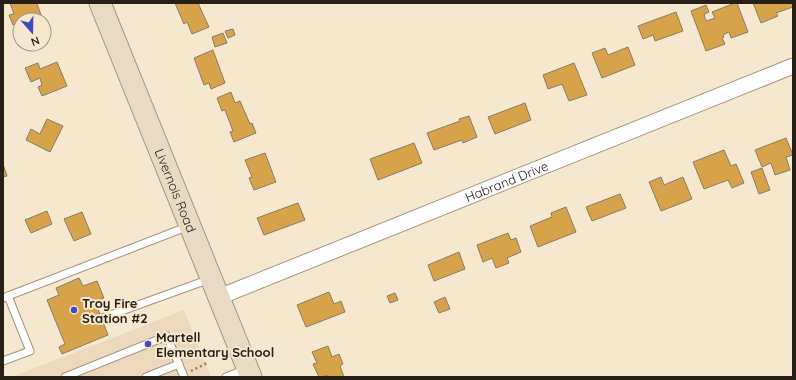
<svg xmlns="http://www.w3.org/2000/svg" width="796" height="380" font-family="Quicksand,sans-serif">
	<rect width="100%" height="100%" fill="#f6e7cf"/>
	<!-- built -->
	<path fill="#ecd9bb" d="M 184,310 L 211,377 L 12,377 Z"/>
	<!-- building -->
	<g fill="#d6a34a" stroke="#897b66">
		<path d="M 10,3 L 39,3 L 37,4 L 43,20 L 20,20 L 20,26 L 19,26 L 17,23 L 13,25 L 9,15 L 14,14 Z"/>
		<path d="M 175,3 L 198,3 L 209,27 L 192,34 L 187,22 L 184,24 Z"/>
		<path d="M 735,3 L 737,3 L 748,32 L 731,38 L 729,32 L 723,35 L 724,37 L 722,38 L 725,44 L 706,51 L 691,11 L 706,5 L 709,12 L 704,14 L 706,21 L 715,18 L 712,12 Z"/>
		<path d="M 753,3 L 793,3 L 793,7 L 776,13 L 778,16 L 761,23 Z"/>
		<path d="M 676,12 L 683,31 L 655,41 L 653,35 L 643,39 L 638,26 Z"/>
		<path d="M 233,29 L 235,35 L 228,38 L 225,31 Z"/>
		<path d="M 223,33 L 227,43 L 215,47 L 212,37 Z"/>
		<path d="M 628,47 L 635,65 L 602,78 L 592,53 L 605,48 L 608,55 Z"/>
		<path d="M 213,50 L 225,83 L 211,89 L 209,83 L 204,85 L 194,58 Z"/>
		<path d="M 57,62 L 67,86 L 42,96 L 38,87 L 42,85 L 40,78 L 31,82 L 25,68 L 38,63 L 40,69 Z"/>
		<path d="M 574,63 L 587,95 L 569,101 L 562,84 L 548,89 L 543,75 Z"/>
		<path d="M 231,92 L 235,103 L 240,101 L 250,124 L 252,123 L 256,133 L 234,142 L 230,132 L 233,131 L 225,110 L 222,111 L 217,98 Z"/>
		<path d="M 525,103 L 531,120 L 495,134 L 488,117 Z"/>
		<path d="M 469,116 L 477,137 L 463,143 L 462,140 L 434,150 L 427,133 L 460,121 L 459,119 Z"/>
		<path d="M 47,119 L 63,126 L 50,152 L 26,140 L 31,129 L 40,134 Z"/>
		<path d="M 786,138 L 793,155 L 786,157 L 790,170 L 775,175 L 771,163 L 762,167 L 755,150 Z"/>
		<path d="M 414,143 L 422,163 L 378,180 L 370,159 Z"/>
		<path d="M 724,150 L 731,166 L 736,164 L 744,183 L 732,188 L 728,180 L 704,189 L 693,162 Z"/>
		<path d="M 265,153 L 276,182 L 254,190 L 249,178 L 252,177 L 245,160 Z"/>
		<path d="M 3,164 L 7,176 L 3,177 Z"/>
		<path d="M 762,168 L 770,190 L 759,194 L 751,172 Z"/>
		<path d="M 661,177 L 664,185 L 683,177 L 692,199 L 661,211 L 649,182 Z"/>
		<path d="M 620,194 L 626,208 L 592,221 L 586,207 Z"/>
		<path d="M 298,203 L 305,220 L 264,235 L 257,218 Z"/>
		<path d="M 566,207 L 576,232 L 538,247 L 530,226 L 552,217 L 551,213 Z"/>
		<path d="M 47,211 L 52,224 L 31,233 L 25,220 Z"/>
		<path d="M 82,212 L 91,234 L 74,241 L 64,219 Z"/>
		<path d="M 508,233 L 511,240 L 516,238 L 521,252 L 507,258 L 509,263 L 496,268 L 492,258 L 483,262 L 477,245 Z"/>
		<path d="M 459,252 L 465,269 L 434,281 L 428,265 Z"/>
		<path d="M 79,278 L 83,286 L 97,281 L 104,298 L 95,301 L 108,335 L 62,354 L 59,347 L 65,344 L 47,300 L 59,295 L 56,288 Z"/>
		<path d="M 329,292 L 334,304 L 341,301 L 345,312 L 306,327 L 297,305 Z"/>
		<path d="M 395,293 L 398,300 L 390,303 L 387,296 Z"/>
		<path d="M 445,297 L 450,309 L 439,313 L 434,302 Z"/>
		<path d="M 328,346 L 332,357 L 339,354 L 343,364 L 340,366 L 344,377 L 328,377 L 327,375 L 323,377 L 319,377 L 313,364 L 317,363 L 312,352 Z"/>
	</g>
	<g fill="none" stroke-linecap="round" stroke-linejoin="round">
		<!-- service casing -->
		<g stroke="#a2947e" stroke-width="9">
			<g id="service">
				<path d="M 3,298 L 189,226"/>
				<path d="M 102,318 L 210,279"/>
				<path d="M 3,361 L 30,351 L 8,296"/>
				<path d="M 65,377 L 167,336 L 184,377"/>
				<path d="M 146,377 L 179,364"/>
				<path d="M 226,377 L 246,369"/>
			</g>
		</g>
		<!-- minor casing -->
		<g stroke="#a2947e" stroke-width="17">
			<g id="minor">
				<path id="s1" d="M 219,297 L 793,66"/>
			</g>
		</g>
		<!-- secondary casing -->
		<g stroke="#a2947e" stroke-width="23">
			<g id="secondary">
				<path id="s2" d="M 100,3 L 251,377"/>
			</g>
		</g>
		<!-- path -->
		<path stroke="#8e8473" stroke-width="2.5" stroke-dasharray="2 3" stroke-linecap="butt" d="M 191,371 L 207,363"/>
		<!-- service -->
		<use href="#service" stroke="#fff" stroke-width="7"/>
		<!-- minor -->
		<use href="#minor" stroke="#fff" stroke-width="15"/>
		<!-- secondary -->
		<use href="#secondary" stroke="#e9dbc1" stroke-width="21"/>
	</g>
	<!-- markers -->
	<g fill="#3d4bbf" stroke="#f6e7cf" stroke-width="1.5">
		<circle cx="74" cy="310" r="4"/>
		<circle cx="148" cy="344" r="4"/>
	</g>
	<g text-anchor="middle" stroke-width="4" stroke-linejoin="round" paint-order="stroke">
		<!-- street labels -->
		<g font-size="13" fill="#262017" stroke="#f6e7cf">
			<text dy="5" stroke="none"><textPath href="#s1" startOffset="310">Habrand Drive</textPath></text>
			<text dy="5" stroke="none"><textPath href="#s2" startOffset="202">Livernois Road</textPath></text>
		</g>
		<!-- poi labels -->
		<g font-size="13" font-weight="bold" fill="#262017" stroke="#f6e7cf" text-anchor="start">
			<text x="82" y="308">Troy Fire<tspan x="82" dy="15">Station #2</tspan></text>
			<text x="156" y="342">Martell<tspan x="156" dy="15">Elementary School</tspan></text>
		</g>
	</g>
	<!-- border -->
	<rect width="796" height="380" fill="none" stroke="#262017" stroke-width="8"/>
	<!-- north arrow -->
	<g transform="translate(32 32) rotate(160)"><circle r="19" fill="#f6e7cf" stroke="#a39785"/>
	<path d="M0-3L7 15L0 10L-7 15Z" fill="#3d4bbf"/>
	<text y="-6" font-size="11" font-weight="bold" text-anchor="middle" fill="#262017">N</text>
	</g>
</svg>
